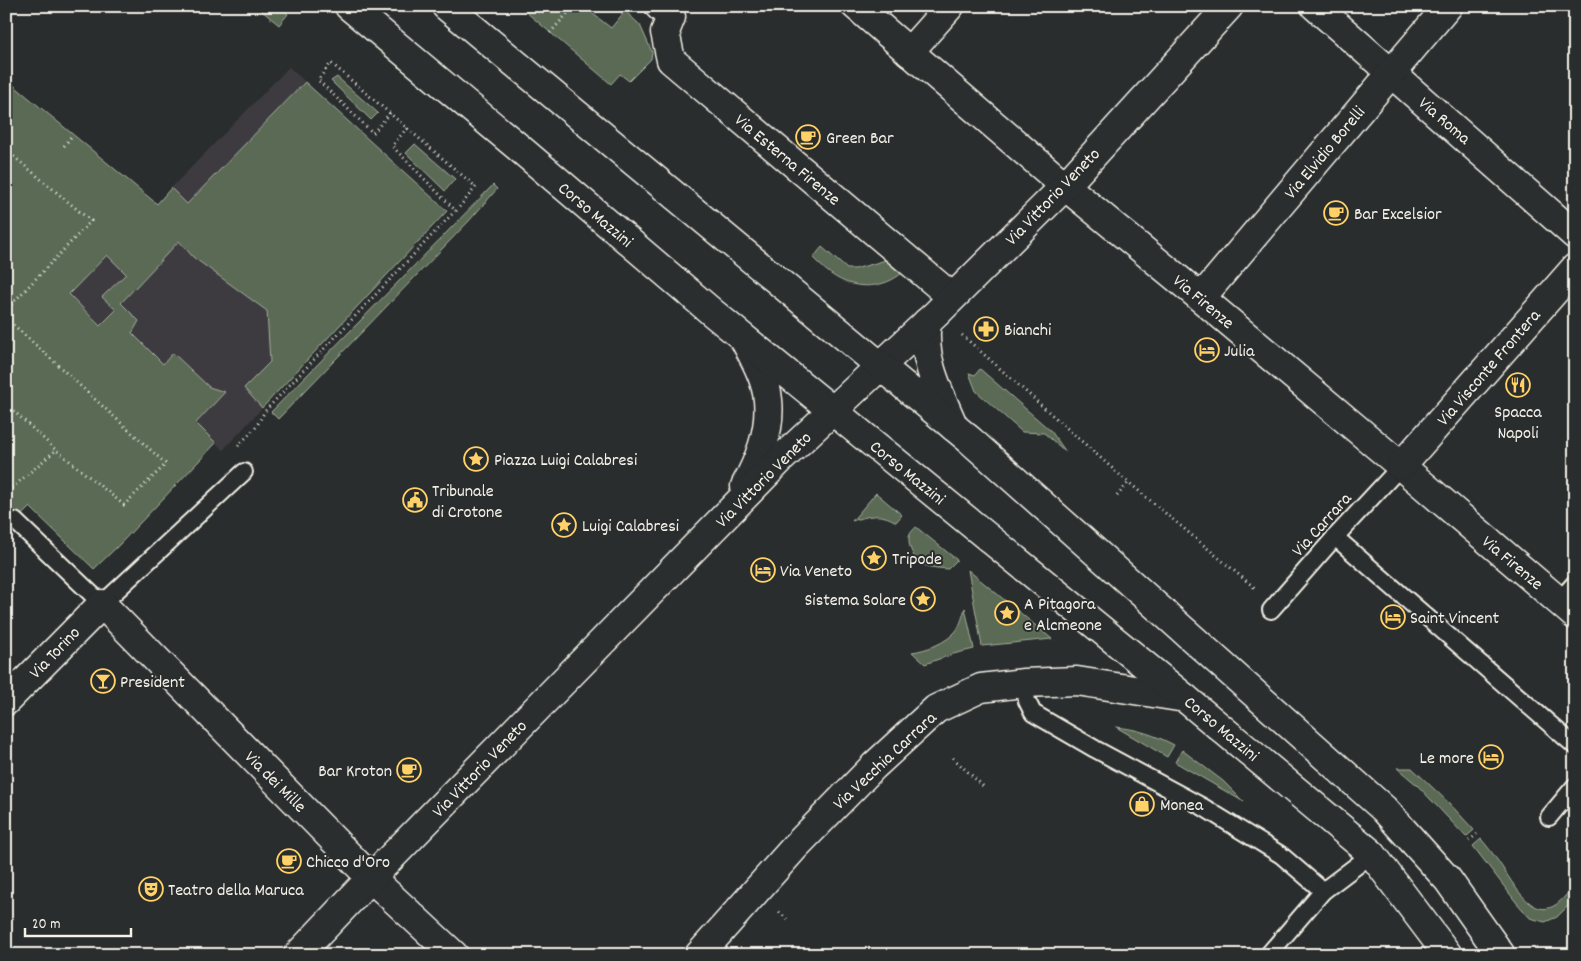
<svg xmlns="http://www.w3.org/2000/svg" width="1581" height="961" font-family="Dekko,sans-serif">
	<rect width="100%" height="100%" fill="#2a2d2e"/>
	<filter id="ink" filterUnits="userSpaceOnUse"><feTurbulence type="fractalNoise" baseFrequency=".02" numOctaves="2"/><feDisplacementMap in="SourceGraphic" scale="10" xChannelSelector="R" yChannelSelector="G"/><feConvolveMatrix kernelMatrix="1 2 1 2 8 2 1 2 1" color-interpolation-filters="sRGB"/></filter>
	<g filter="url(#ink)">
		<!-- built -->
		<path fill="#3c3a40" d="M 289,67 L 447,211 L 223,450 L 68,294 Z"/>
		<!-- green -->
		<g fill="#5a6b55" stroke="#a7ae9e" fill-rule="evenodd">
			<path d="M 256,6 L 279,6 L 288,14 L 279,25 Z"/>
			<path d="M 519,6 L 583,6 L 611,28 L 625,11 L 640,25 L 652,52 L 651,59 L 629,81 L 620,74 L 611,84 Z"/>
			<path d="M 337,77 L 378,113 L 371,120 L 331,81 Z"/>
			<path d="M 6,79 L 157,204 L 171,188 L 187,204 L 305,82 L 447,211 L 262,408 L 244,388 L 270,362 L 267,311 L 193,257 L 179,241 L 121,303 L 139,321 L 132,333 L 163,364 L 173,353 L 209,387 L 225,392 L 196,423 L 216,443 L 119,545 L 94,569 L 30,507 L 6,530 ZM 107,255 L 126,274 L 102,297 L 116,310 L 100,326 L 69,294 Z"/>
			<path d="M 415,144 L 455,179 L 445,191 L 406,153 Z"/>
			<path d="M 493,185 L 497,189 L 469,221 L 278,419 L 271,412 Z"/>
			<path d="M 822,247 L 847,269 L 855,269 L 886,260 L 902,273 C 884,288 858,290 837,278 C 828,273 820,265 813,258 Z"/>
			<path d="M 980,369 L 1051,431 L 1066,452 L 1044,433 L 1022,432 L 976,391 L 969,373 L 975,375 Z"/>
			<path d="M 876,493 L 902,515 L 896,522 C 881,512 868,516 852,521 Z"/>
			<path d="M 916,527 L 957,560 L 948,569 C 939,568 928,568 920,563 C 913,558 906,542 910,534 C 912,531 914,529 916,527 Z"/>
			<path d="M 968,570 L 1052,639 L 982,646 Z"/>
			<path d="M 965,608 L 974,649 L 953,654 L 925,664 L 912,652 C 927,650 946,643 956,631 C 961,624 963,615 965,608 Z"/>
			<path d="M 1116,727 C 1137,729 1155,735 1174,745 L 1167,757 Z"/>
			<path d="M 1182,750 L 1223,781 L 1244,802 L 1175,762 Z"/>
			<path d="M 1397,768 L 1412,768 L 1450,804 L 1474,830 L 1466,837 L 1417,785 Z"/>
			<path d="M 1481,839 C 1488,847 1494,855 1500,864 C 1510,878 1528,914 1549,908 C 1560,905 1568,892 1575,884 L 1575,899 L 1557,917 L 1545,922 L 1530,918 L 1516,902 L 1473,846 Z"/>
		</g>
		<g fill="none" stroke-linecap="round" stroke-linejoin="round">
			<!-- lane casing -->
			<g stroke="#f4f1e8" stroke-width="20">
				<g id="lane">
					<path d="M 15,521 L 102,604 L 244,472"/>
					<path d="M 1335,537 L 1575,746"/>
					<path d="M 1559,601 L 1575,583"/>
					<path d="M 1271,610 L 1335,537 L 1401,466"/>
					<path d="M 1024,683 L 1027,701 L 1033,713 L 1095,749 L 1203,807 L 1281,855 L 1323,891"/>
					<path d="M 1549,817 L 1575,786"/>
					<path d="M 1268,955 L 1323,891 L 1372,854"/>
				</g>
			</g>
			<!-- street casing -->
			<g stroke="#f4f1e8" stroke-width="31">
				<g id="street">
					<path d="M 659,6 L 671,17 L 665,32 L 671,60 L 952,297"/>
					<path d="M 856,6 L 1065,186 L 1177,278 L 1401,466 L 1575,615"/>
					<path d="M 1315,6 L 1575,235"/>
					<path d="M 909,52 L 950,6"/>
					<path d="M 1201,298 L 1448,6"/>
					<path d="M 927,322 C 921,359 940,394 954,427"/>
					<path d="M 744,339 C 754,358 766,378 768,400 C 771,429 759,461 745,486"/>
					<path d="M 1401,466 L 1575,268"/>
					<path d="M 6,701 L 102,604 L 371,878 L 454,955"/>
					<path d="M 298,955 L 371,878 L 782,458 L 937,313 L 1065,186 L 1229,6"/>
					<path d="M 699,955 L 795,847 L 874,766 L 936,709 L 981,688 L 1024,683 L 1077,681 L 1185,698"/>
				</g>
			</g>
			<!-- secondary casing -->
			<g stroke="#f4f1e8" stroke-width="31">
				<g id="secondary">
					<path d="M 349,6 L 518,147 L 713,313 L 1185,698 L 1372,854 L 1448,955"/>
					<path d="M 446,6 L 971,441 L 1384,809 L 1448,880 L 1501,955"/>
				</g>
			</g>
			<!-- path -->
			<g stroke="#f4f1e8" stroke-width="3" stroke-dasharray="1 4" stroke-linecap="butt">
				<path d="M 550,33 L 574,6"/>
				<path d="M 390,113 L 373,133 L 318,80 L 331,63 L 476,187 L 456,211 L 392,146 L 407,128"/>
				<path d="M 64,146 L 73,134"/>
				<path d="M 6,150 L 91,221 L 6,310"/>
				<path d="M 6,318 L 166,464 L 124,505 L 56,450 L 6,493"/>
				<path d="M 962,335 L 1121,476 L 1256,589"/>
				<path d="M 6,404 L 56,450"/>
				<path d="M 238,446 L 256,427 L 265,411 L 455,211"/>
				<path d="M 1117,496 L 1129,482"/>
				<path d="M 953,758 L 985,788"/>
				<path d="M 1469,841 L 1477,834"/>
				<path d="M 779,912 L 787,919"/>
			</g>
			<!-- lane -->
			<use href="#lane" stroke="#2a2d2e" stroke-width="16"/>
			<!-- street -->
			<use href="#street" stroke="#2a2d2e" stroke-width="28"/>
			<!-- secondary -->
			<use href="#secondary" stroke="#2a2d2e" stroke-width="28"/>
		</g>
	</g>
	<!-- icons -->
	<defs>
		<g id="cafe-ring" transform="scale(1.25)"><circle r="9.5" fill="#2a2d2e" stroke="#ffd166" stroke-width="1.5"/><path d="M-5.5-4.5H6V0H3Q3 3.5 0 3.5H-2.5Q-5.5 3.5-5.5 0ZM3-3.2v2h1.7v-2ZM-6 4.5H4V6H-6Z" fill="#ffd166"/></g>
		<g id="pharmacy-ring" transform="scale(1.25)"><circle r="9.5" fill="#2a2d2e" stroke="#ffd166" stroke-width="1.5"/><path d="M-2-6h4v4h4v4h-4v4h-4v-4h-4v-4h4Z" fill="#ffd166"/></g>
		<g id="hotel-ring" transform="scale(1.25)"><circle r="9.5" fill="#2a2d2e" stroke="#ffd166" stroke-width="1.5"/><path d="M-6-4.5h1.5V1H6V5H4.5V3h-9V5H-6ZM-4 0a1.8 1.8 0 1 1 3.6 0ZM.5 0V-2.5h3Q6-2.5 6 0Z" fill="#ffd166"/></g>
		<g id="restaurant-ring" transform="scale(1.25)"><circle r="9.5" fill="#2a2d2e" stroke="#ffd166" stroke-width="1.5"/><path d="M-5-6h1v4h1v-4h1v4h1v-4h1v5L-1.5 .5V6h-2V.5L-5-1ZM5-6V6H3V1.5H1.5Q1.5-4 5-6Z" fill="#ffd166"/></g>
		<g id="sight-ring" transform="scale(1.25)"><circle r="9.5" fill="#2a2d2e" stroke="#ffd166" stroke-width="1.5"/><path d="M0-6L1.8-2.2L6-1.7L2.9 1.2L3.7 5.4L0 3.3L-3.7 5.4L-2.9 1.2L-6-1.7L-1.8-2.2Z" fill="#ffd166"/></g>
		<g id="civic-ring" transform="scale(1.25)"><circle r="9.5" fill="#2a2d2e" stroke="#ffd166" stroke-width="1.5"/><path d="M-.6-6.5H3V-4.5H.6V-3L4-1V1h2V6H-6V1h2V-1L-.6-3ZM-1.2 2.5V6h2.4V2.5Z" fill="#ffd166"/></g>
		<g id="bar-ring" transform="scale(1.25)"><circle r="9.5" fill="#2a2d2e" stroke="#ffd166" stroke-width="1.5"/><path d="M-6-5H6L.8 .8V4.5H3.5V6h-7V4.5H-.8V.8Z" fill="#ffd166"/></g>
		<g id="shop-ring" transform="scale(1.25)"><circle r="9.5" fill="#2a2d2e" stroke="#ffd166" stroke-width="1.5"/><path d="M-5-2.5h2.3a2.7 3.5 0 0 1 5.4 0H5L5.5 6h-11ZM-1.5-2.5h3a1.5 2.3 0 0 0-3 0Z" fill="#ffd166"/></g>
		<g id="theatre-ring" transform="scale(1.25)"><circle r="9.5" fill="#2a2d2e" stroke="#ffd166" stroke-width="1.5"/><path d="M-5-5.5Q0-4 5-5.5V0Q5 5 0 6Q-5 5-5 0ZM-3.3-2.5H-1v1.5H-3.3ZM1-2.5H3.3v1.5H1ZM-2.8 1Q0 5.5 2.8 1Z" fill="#ffd166"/></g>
	</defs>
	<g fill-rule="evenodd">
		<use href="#cafe-ring" x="808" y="137"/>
		<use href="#cafe-ring" x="1336" y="213"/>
		<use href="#pharmacy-ring" x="986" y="329"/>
		<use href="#hotel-ring" x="1207" y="350"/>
		<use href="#restaurant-ring" x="1518" y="385"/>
		<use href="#sight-ring" x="476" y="459"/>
		<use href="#civic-ring" x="415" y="500"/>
		<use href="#sight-ring" x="564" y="525"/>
		<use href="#sight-ring" x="874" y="558"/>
		<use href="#hotel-ring" x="763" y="570"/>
		<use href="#sight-ring" x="923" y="599"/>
		<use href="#sight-ring" x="1007" y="613"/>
		<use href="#hotel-ring" x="1393" y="617"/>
		<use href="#bar-ring" x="103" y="681"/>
		<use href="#hotel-ring" x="1491" y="757"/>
		<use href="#cafe-ring" x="409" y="770"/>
		<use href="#shop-ring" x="1142" y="804"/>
		<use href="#cafe-ring" x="289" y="861"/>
		<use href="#theatre-ring" x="151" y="889"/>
	</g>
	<g text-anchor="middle" stroke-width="4" stroke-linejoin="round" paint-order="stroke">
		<!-- street labels -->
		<g font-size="18" fill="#f4f1e8" stroke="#2a2d2e">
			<text transform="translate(1445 120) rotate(41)" y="6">Via Roma</text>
			<text transform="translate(1324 152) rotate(-50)" y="6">Via Elvidio Borelli</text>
			<text transform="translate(788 159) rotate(40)" y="6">Via Esterna Firenze</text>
			<text transform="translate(1052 196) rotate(-46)" y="6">Via Vittorio Veneto</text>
			<text transform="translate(596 214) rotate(40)" y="6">Corso Mazzini</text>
			<text transform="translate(1204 301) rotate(40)" y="6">Via Firenze</text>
			<text transform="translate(1488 367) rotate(-49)" y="6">Via Visconte Frontera</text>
			<text transform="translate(908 472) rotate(39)" y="6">Corso Mazzini</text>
			<text transform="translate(763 479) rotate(-45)" y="6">Via Vittorio Veneto</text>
			<text transform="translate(1321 524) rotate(-48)" y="6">Via Carrara</text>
			<text transform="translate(1513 562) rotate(40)" y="6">Via Firenze</text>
			<text transform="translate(54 652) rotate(-46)" y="6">Via Torino</text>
			<text transform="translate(1222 728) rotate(40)" y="6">Corso Mazzini</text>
			<text transform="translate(884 760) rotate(-43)" y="6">Via Vecchia Carrara</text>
			<text transform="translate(479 768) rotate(-46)" y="6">Via Vittorio Veneto</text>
			<text transform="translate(276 781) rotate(45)" y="6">Via dei Mille</text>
		</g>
		<!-- poi labels -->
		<g font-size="18" fill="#f4f1e8" stroke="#2a2d2e" text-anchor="start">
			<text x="826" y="143">Green Bar</text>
			<text x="1354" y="219">Bar Excelsior</text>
			<text x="1004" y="335">Bianchi</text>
			<text x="1224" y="356">Julia</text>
			<text x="1518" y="417" text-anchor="middle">Spacca<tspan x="1518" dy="21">Napoli</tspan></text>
			<text x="494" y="465">Piazza Luigi Calabresi</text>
			<text x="432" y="496">Tribunale<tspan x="432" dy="21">di Crotone</tspan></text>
			<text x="582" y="531">Luigi Calabresi</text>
			<text x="892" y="564">Tripode</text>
			<text x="780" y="576">Via Veneto</text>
			<text x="906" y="605" text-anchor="end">Sistema Solare</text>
			<text x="1024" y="609">A Pitagora<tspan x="1024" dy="21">e Alcmeone</tspan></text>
			<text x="1410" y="623">Saint Vincent</text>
			<text x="120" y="687">President</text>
			<text x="1474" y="763" text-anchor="end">Le more</text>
			<text x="392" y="776" text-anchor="end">Bar Kroton</text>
			<text x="1160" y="810">Monea</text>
			<text x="306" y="867">Chicco d'Oro</text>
			<text x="168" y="895">Teatro della Maruca</text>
		</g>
	</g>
	<!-- margin -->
	<rect width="1581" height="961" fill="none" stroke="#2a2d2e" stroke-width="25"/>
	<rect x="12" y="12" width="1556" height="936" fill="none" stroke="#f4f1e8" stroke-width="2" filter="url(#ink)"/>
	<!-- scale -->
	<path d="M25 928v8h106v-8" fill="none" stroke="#f4f1e8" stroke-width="2.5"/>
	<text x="32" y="928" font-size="15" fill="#f4f1e8" stroke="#2a2d2e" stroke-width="4" paint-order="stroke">20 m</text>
</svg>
